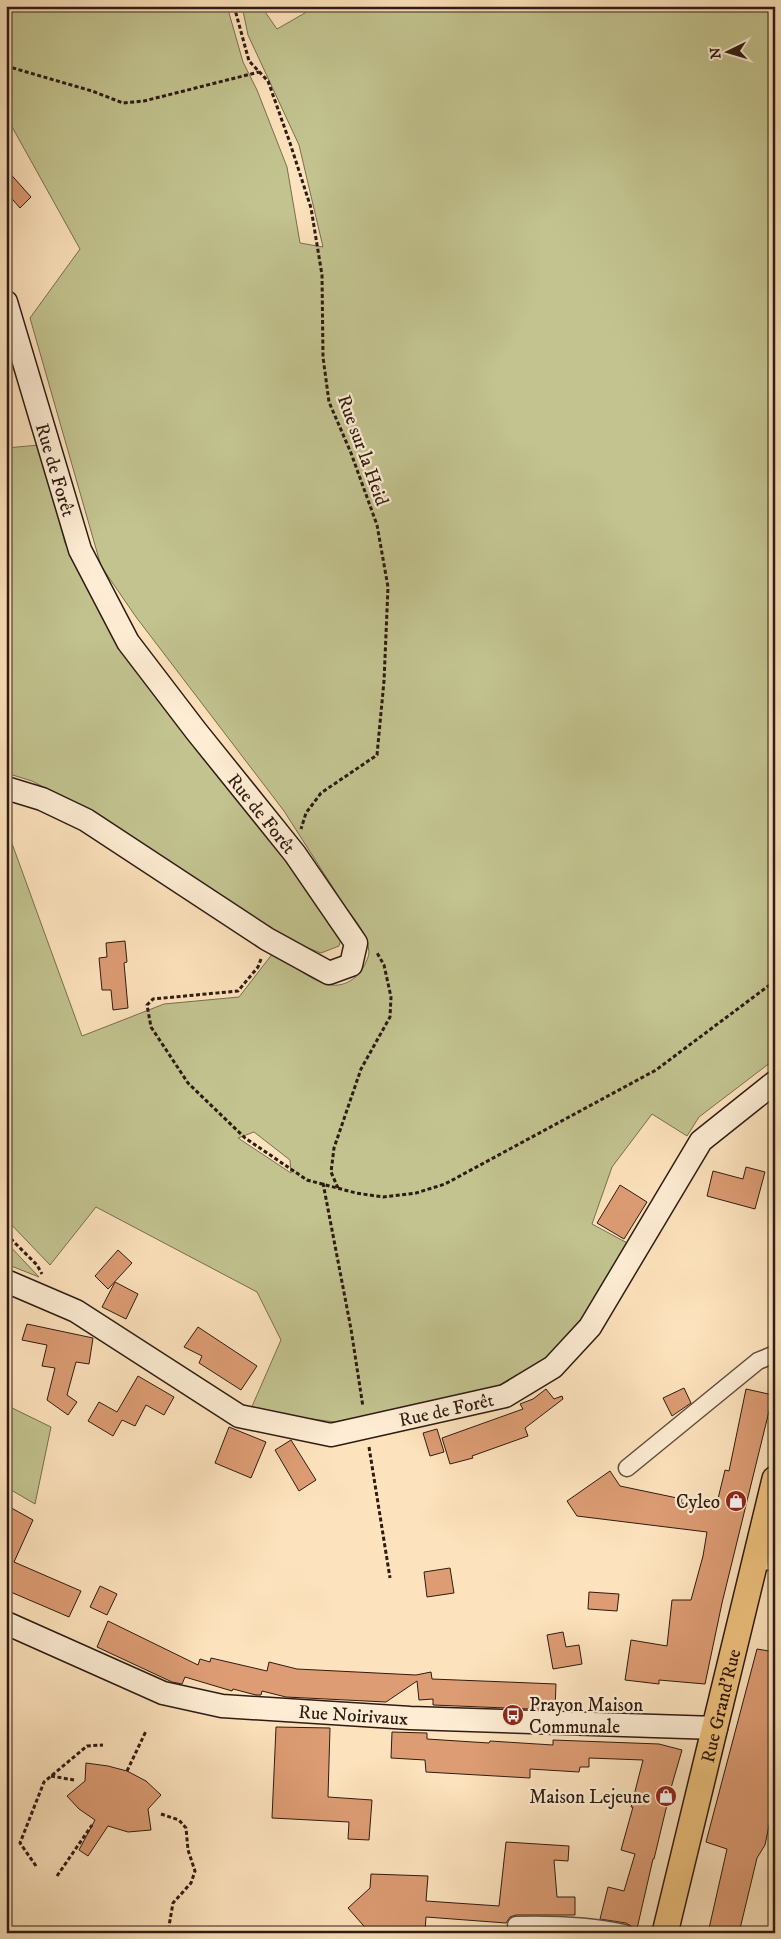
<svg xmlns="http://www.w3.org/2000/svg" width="781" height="1939" font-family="'IM FELL DW Pica',serif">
	<rect width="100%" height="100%" fill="#fde3bd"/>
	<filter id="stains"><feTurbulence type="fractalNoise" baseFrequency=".004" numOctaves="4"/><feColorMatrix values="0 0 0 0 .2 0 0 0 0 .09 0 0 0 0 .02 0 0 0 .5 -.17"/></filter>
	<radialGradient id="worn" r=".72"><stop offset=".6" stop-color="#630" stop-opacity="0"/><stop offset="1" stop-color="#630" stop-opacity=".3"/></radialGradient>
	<!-- green -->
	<g fill="#c2c38f" stroke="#786f50" fill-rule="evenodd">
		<path d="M 6,6 L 227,6 L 243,62 L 257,90 L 287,167 L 300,243 L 323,247 L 299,145 L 248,35 L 242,6 L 261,6 L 277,29 L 317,6 L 775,6 L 775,1059 L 699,1117 L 687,1136 L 652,1114 L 612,1167 L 592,1224 L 631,1245 L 583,1317 L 546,1358 L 496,1387 L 395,1412 L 335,1422 L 250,1411 L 281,1340 L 257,1292 L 96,1207 L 50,1265 L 6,1219 L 6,827 L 82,1036 L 164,1004 L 239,997 L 273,953 C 290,963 307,978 326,984 C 344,989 359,978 366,962 C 367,959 369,956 369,952 C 368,935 356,921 346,908 L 284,811 L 136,617 L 101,566 L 30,318 L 80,249 L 6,116 ZM 254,1132 L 290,1160 L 291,1173 L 238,1138 Z"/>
		<path d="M 39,445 L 65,543 L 117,636 L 343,930 L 339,946 L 321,953 L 287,940 L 100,817 L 32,781 L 6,773 L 6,448 Z"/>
		<path d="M 6,1242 L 39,1277 L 6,1264 Z"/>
		<path d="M 6,1405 L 51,1427 L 35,1504 L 6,1487 Z"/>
	</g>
	<!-- building -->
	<g fill="#dd9c74" stroke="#2e1b12">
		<path d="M 6,169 L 31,197 L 20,208 L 6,192 Z"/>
		<path d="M 125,941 L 127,962 L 124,963 L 128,1008 L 113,1010 L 111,990 L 102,990 L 99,958 L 107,957 L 106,943 Z"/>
		<path d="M 746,1167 L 765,1172 L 755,1209 L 707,1196 L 713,1171 L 743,1179 Z"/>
		<path d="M 620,1185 L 647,1202 L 624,1239 L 597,1223 Z"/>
		<path d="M 118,1250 L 132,1263 L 108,1289 L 95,1276 Z"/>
		<path d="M 115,1282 L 138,1294 L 126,1319 L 102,1307 Z"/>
		<path d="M 27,1324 L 93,1338 L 89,1364 L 76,1362 L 67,1395 L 77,1402 L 68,1415 L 47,1400 L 55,1368 L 42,1366 L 47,1345 L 22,1340 Z"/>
		<path d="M 198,1327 L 257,1366 L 241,1390 L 199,1363 L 202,1356 L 184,1347 Z"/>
		<path d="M 138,1376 L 174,1397 L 164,1415 L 146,1405 L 135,1426 L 122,1420 L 113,1436 L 88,1421 L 99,1402 L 117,1412 Z"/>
		<path d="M 684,1388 L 691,1403 L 672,1416 L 663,1398 Z"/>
		<path d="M 546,1389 L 554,1399 L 562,1396 L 563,1399 L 525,1428 L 528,1436 L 472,1456 L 473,1458 L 450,1464 L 442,1438 L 523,1409 L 520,1404 L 533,1399 Z"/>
		<path d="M 746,1389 L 773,1395 L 722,1603 L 705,1684 L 659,1680 L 659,1684 L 625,1680 L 631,1640 L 667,1646 L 672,1600 L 691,1600 L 703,1556 L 707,1532 L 577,1516 L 567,1501 L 610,1471 L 620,1486 L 682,1499 L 681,1503 L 716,1507 L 725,1470 L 729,1471 Z"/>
		<path d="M 229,1427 L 266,1442 L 251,1478 L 215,1463 Z"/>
		<path d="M 437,1429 L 444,1452 L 430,1456 L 423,1433 Z"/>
		<path d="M 291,1440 L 316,1480 L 299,1491 L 275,1450 Z"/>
		<path d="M 6,1505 L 33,1520 L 14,1562 L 81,1591 L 69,1617 L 6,1590 Z"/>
		<path d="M 450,1568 L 454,1593 L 427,1597 L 424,1572 Z"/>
		<path d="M 100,1586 L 117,1594 L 107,1615 L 90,1607 Z"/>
		<path d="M 589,1592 L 619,1594 L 617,1611 L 588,1609 Z"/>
		<path d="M 108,1621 L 198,1665 L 200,1659 L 210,1662 L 211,1658 L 267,1671 L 269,1662 L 297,1669 L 416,1675 L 431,1672 L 432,1679 L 556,1684 L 555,1710 L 433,1705 L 433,1699 L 419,1700 L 417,1681 L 386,1702 L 286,1697 L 262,1691 L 261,1695 L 256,1695 L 233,1689 L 232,1691 L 185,1677 L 182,1684 L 172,1682 L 97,1647 Z"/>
		<path d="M 563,1632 L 566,1647 L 579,1645 L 582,1664 L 553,1669 L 547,1635 Z"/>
		<path d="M 757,1649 L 775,1652 L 775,1811 L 772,1811 L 765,1845 L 757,1858 L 739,1933 L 708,1933 L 727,1849 L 706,1842 Z"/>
		<path d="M 276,1727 L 330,1728 L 328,1797 L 372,1800 L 369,1840 L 348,1839 L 349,1822 L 272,1818 Z"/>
		<path d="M 392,1732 L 427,1733 L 427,1739 L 489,1743 L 490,1741 L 553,1745 L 553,1740 L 659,1744 L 682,1750 L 671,1788 L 654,1859 L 653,1859 L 636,1933 L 634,1933 L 631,1926 L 626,1923 L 600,1919 L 608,1887 L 624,1891 L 635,1854 L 621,1850 L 633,1807 L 631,1807 L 643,1760 L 589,1758 L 589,1767 L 580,1767 L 579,1772 L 530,1769 L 530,1778 L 426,1772 L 425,1760 L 391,1758 Z"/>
		<path d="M 86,1763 L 108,1766 L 127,1771 L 146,1781 L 161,1795 L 148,1809 L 151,1830 L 128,1832 L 108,1826 L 88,1856 L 79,1850 L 95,1820 L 79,1809 L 67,1796 L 85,1781 Z"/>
		<path d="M 506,1842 L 569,1846 L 568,1861 L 554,1860 L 557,1897 L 575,1897 L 575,1915 L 516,1915 L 510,1917 L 506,1923 L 426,1917 L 425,1932 L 395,1931 L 393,1933 L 370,1933 L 348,1908 L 370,1888 L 371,1874 L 428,1876 L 426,1901 L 499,1906 Z"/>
	</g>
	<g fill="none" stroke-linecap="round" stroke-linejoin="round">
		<!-- street casing -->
		<g stroke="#624d3d" stroke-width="19">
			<g id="street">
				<path d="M 627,1468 L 758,1361 L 775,1354"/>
				<path d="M 755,1561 L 775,1562"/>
				<path d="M 516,1925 C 553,1924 588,1925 624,1933"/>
			</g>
		</g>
		<!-- secondary casing -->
		<g stroke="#2e1b12" stroke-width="25">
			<g id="secondary">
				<path id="s1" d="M 6,302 L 80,550 L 128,642 L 196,731 L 295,854 L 356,943 L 351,965 L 329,973 L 267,939 L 86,820 L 42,799 L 6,788"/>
				<path id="s2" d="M 6,1281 L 76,1311 L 239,1416 L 331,1435 L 505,1396 L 553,1367 L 590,1327 L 701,1141 L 775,1082"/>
				<path id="s3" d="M 6,1623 L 163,1693 L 222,1706 L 410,1718 L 716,1728"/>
			</g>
		</g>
		<!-- primary casing -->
		<g stroke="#2e1b12" stroke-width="28">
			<g id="primary">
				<path id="s4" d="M 665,1933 L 775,1479"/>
			</g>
		</g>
		<!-- path -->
		<g stroke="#2e1b12" stroke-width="3" stroke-dasharray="4 2.5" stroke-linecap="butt">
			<path d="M 234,6 L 249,61 L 268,81 L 290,143 L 311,208 L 322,275 L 323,357 L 329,402 L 351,453 L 377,525 L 388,587 L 384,681 L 377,755 L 321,793 L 306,813 L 301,829"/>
			<path d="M 6,66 L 92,91 L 123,103 L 144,101 L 259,72"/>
			<path d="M 261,959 L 258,967 L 238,991 L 153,999 L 147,1005 L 151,1027 L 188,1083 L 245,1138 L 307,1180 L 356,1193 L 383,1197 L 416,1193 L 445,1184 L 656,1070 L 775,981"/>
			<path d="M 323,1183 L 351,1329 L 363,1407"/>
			<path d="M 338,1188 L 331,1172 L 334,1148 L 361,1069 L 390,1017 L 391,997 L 384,965 L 376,951"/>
			<path d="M 6,1234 L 37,1265 L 42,1274"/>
			<path d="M 369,1447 L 390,1578"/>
			<path d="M 127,1771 L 146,1731"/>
			<path d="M 51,1776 L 74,1780"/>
			<path d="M 161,1814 L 179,1820 L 186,1828 L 188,1850 L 195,1871 L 191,1883 L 173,1903 L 169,1926"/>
			<path d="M 36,1866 L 20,1843 L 44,1782 L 87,1746 L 103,1745"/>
			<path d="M 57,1876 L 92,1825"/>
		</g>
		<!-- street -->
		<use href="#street" stroke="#feedd4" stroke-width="16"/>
		<!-- secondary -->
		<use href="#secondary" stroke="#feedd4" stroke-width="22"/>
		<!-- primary -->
		<use href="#primary" stroke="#eec27e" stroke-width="25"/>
	</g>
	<!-- icons -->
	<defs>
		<g id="shop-disc" transform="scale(1.125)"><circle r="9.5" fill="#8f2418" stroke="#feedd4"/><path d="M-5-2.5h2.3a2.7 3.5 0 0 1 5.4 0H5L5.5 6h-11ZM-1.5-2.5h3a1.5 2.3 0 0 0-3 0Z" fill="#fff"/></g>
		<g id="bus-disc" transform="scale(1.125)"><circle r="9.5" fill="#8f2418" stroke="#feedd4"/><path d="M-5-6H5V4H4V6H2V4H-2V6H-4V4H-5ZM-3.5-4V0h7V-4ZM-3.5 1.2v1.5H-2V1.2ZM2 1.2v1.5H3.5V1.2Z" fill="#fff"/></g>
	</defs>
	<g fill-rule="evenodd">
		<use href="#shop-disc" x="736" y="1501"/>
		<use href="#bus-disc" x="513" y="1715"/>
		<use href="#shop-disc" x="666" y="1796"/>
	</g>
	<g text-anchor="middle" stroke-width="4.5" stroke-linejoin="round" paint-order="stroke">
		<!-- street labels -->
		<g font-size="19" fill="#2e1b12" stroke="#feedd4">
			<text transform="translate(364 450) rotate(70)" y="7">Rue sur la Heid</text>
			<text dy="7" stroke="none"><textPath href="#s1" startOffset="175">Rue de Forêt</textPath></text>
			<text dy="7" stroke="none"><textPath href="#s1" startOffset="580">Rue de Forêt</textPath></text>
			<text dy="7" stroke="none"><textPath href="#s2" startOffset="482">Rue de Forêt</textPath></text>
			<text dy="7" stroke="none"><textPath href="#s4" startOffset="234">Rue Grand'Rue</textPath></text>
			<text dy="7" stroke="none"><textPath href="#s3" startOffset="364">Rue Noirivaux</textPath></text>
		</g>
		<!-- poi labels -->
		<g font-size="19" fill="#2e1b12" stroke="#feedd4" text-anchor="end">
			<text x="720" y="1508">Cyleo</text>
			<text x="529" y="1711" text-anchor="start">Prayon Maison<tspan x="529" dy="22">Communale</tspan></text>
			<text x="650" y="1803">Maison Lejeune</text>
		</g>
	</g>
	<!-- margin -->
	<rect width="781" height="1939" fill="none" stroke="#fde3bd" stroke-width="25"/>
	<rect x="8" y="8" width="766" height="1924" fill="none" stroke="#2e1b12" stroke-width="2.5"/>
	<rect x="12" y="12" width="756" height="1914" fill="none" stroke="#2e1b12"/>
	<!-- north arrow -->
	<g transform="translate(728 52) rotate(265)" stroke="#feedd4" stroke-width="4" paint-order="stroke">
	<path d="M0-4L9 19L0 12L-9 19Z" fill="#2e1b12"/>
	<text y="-8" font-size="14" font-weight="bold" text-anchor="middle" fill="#2e1b12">N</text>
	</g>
	<rect width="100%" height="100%" filter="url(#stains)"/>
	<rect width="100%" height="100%" fill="url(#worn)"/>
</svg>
